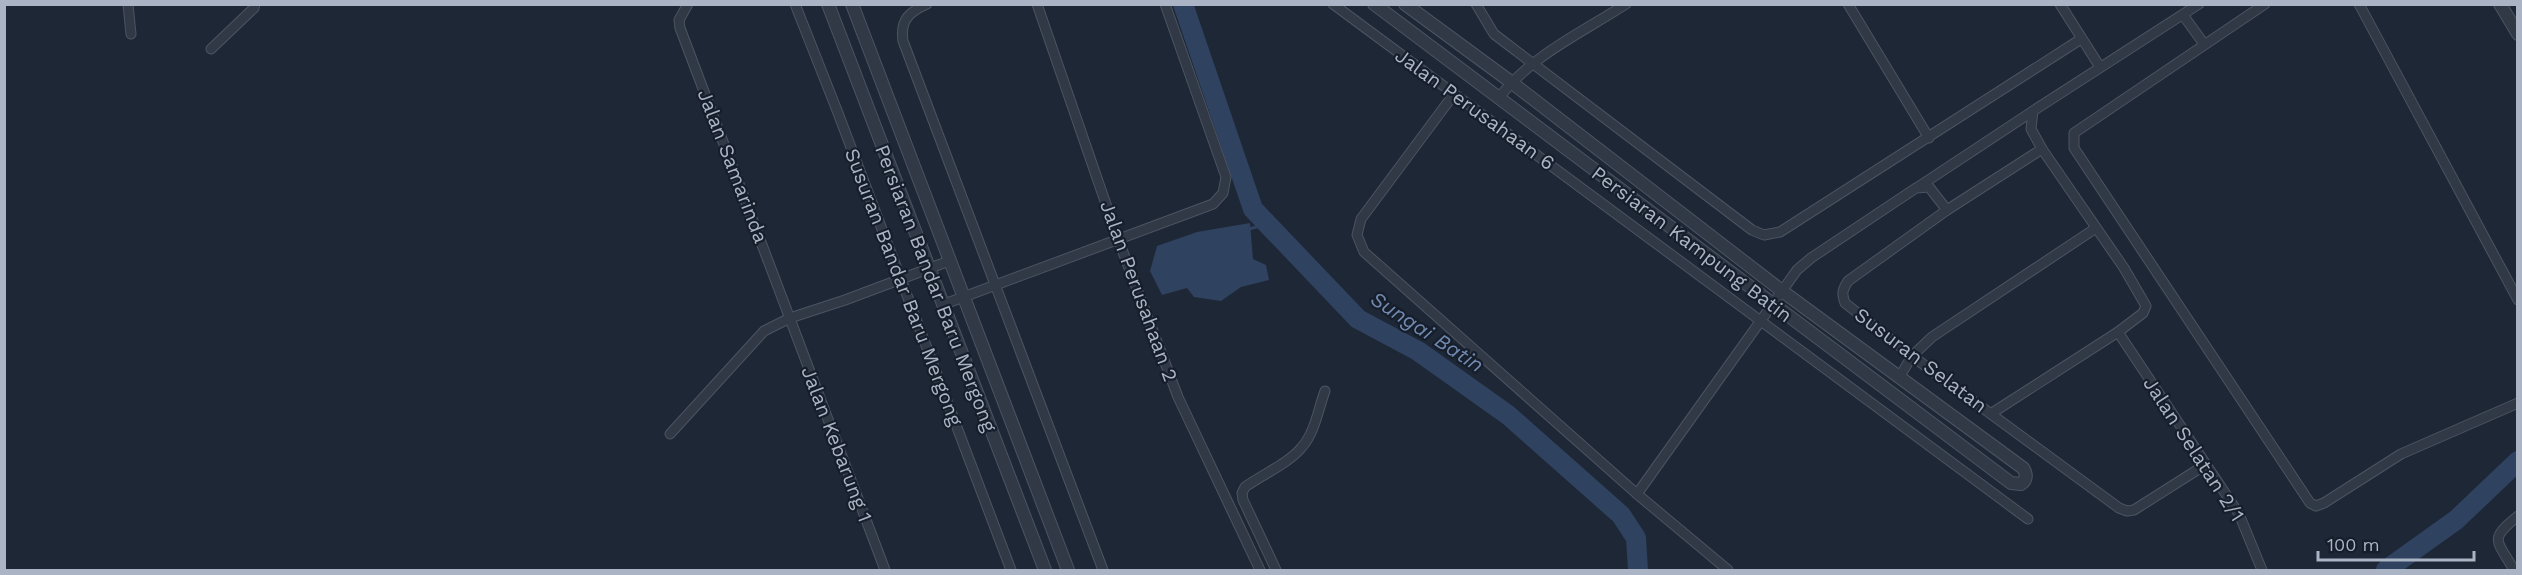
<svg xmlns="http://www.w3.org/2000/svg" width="2522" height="575" font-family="'Work Sans',sans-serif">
	<rect width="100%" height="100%" fill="#1e2736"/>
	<!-- water -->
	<path fill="#2f425f" d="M 1250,223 L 1253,259 L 1266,265 L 1269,280 L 1241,287 L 1221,301 L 1194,297 L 1187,288 L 1162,295 L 1150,271 L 1157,246 L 1197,232 Z"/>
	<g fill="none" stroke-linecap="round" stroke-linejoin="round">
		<!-- stream -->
		<path stroke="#2f425f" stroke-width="3" d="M 1249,229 L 1267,224"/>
		<!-- river -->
		<g stroke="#2f425f" stroke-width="20">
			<path d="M 1183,4 L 1253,209 L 1358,319 L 1418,351 L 1508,415 L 1621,515 L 1636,538 L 1638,570"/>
			<path d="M 2386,570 L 2456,520 L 2518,461"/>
		</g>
		<!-- minor casing -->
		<g stroke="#4c5462" stroke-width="11">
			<g id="minor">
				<path d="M 128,4 L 131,34"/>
				<path d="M 688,4 L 679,20 L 680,28 L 885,570"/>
				<path d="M 795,4 L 838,113 L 1011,570"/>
				<path d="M 927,4 C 909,12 900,20 903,41 L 1103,570"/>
				<path d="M 1037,4 L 1118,239 L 1178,397 L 1260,570"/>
				<path d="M 1333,4 L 2028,519"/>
				<path d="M 1476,4 L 1494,34 L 1752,230 L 1764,235 L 1780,232 L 2081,39"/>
				<path d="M 1848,4 L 1929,138"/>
				<path d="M 2060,4 L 2100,67"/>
				<path d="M 2265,4 L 2074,133 L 2074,148 L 2310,503 L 2316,506 L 2324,503 L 2401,454 L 2518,403"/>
				<path d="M 2359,4 L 2518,300"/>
				<path d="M 2183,15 L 2204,44"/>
				<path d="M 211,49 L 254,8 L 255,4"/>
				<path d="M 1454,94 L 1361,219 L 1357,235 L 1364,252 L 1637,494 L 1728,570"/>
				<path d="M 1499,98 C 1530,56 1583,32 1626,4"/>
				<path d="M 2042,149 L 1947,210 L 1848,281 C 1843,289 1841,293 1845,303 L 1912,356 L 2119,508 L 2127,511 L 2134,510 L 2205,465"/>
				<path d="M 1918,187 L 2033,111"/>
				<path d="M 942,305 L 1213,204 L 1223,193 L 1226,177 L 1165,4"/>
				<path d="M 2118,332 L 2239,514 L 2262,570"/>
				<path d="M 1900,376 L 1912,356 L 1932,337 L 2096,228"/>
				<path d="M 1992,413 L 2118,332 L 2143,313 L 2146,306 L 2124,268 L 2042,149 L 2031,129 L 2033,111 L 2199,4"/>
				<path d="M 670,434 L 764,331 L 790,318 L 845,300 L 949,261"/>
				<path d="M 1637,494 L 1797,270 L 1811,258 L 1916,188 L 1929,187 L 1947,210"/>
				<path d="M 1276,570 L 1243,500 L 1242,493 L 1245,487 C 1263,474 1288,464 1302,447 C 1315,432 1318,410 1325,391"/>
				<path d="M 2514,570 C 2497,540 2488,540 2518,516"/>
			</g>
		</g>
		<!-- tertiary casing -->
		<g stroke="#4c5462" stroke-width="14">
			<g id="tertiary">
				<path d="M 828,4 L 1045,570"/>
				<path d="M 852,4 L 1068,570"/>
				<path d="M 1374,4 L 2011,483 L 2021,484 C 2027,480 2027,474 2023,468 L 1782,291 L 1511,82 L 1405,4"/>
				<path d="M 2500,4 L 2518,34"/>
			</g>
		</g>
		<!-- minor -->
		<use href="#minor" stroke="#313947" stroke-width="9"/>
		<!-- tertiary -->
		<use href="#tertiary" stroke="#313947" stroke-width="12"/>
	</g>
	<g text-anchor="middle" stroke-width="4.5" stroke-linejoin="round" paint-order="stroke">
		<!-- street labels -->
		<g font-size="20" fill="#aab4c4" stroke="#171e2b">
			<text transform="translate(1475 109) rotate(36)" y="7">Jalan Perusahaan 6</text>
			<text transform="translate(733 166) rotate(69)" y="7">Jalan Samarinda</text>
			<text transform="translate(1692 244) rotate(37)" y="7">Persiaran Kampung Batin</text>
			<text transform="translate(904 287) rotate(69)" y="7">Susuran Bandar Baru Mergong</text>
			<text transform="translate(936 288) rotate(69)" y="7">Persiaran Bandar Baru Mergong</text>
			<text transform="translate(1139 291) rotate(70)" y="7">Jalan Perusahaan 2</text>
			<text transform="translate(1921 360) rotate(37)" y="7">Susuran Selatan</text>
			<text transform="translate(837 444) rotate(69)" y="7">Jalan Kebarung 1</text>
			<text transform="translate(2194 449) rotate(57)" y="7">Jalan Selatan 2/1</text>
		</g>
		<!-- water labels -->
		<g font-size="21" font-style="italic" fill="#7189af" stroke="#171e2b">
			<text transform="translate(1427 332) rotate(33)" y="7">Sungai Batin</text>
		</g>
	</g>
	<!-- border -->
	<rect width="2522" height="575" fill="none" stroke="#aab4c4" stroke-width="12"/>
	<!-- scale -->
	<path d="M2318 551v9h156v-9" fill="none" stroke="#aab4c4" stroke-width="3"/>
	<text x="2327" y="551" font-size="18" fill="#aab4c4" stroke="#171e2b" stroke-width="4.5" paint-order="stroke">100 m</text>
</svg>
